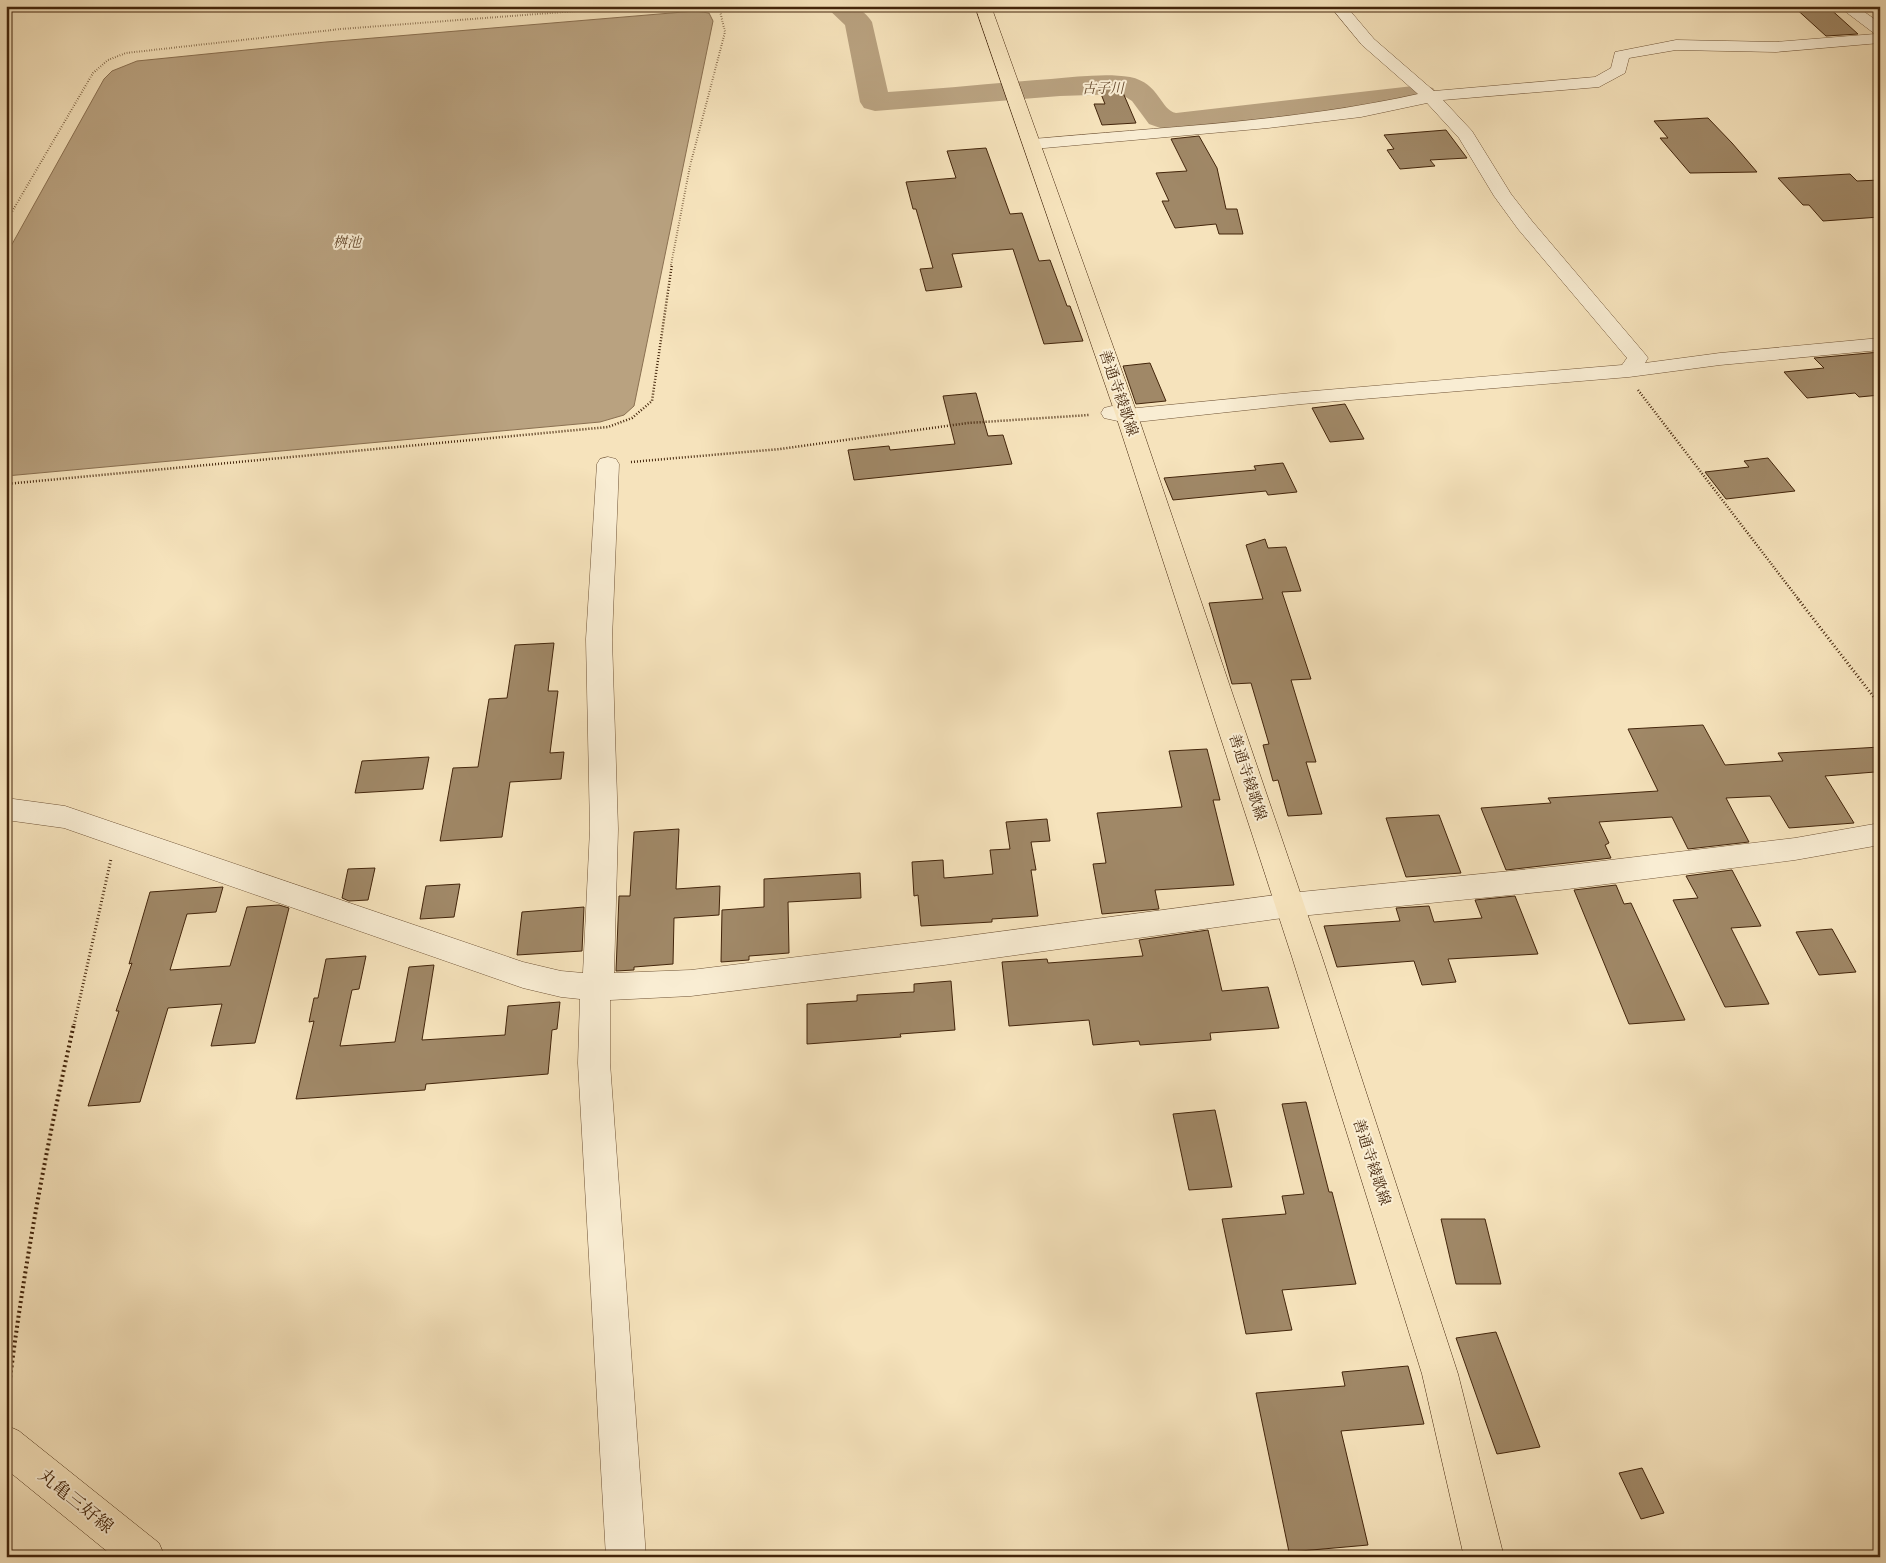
<svg xmlns="http://www.w3.org/2000/svg" width="1886" height="1563" font-family="Cardo,'Noto Serif JP',serif">
	<rect width="100%" height="100%" fill="#f6e3bc"/>
	<filter id="stains"><feTurbulence type="fractalNoise" baseFrequency=".004" numOctaves="4"/><feColorMatrix values="0 0 0 0 .2 0 0 0 0 .09 0 0 0 0 .02 0 0 0 .5 -.17"/></filter>
	<radialGradient id="worn" r=".72"><stop offset=".6" stop-color="#630" stop-opacity="0"/><stop offset="1" stop-color="#630" stop-opacity=".3"/></radialGradient>
	<!-- water -->
	<path fill="#b9a280" stroke="#8a7051" d="M 695,11 L 709,13 L 713,21 L 634,406 L 624,415 L 600,422 L 6,476 L 6,255 L 104,79 L 112,71 L 137,61 L 326,42 Z"/>
	<g fill="none" stroke-linecap="round" stroke-linejoin="round">
		<!-- river -->
		<path fill="#b9a280" fill-rule="evenodd" d="M 825,6 C 847,6 859,3 872,22 L 888,92 C 942,89 996,83 1051,79 C 1076,77 1105,73 1130,77 C 1160,83 1160,110 1176,113 L 1422,85 L 1433,88 L 1437,94 L 1433,100 L 1409,105 L 1369,108 L 1181,131 L 1166,130 L 1149,124 L 1132,101 L 1121,94 L 1060,96 L 875,111 L 864,108 L 860,102 L 845,25 Z"/>
	</g>
	<!-- building -->
	<g fill="#a08867" stroke="#43250b">
		<path d="M 1793,6 L 1827,6 L 1858,34 L 1826,36 Z"/>
		<path d="M 1121,88 L 1136,123 L 1102,125 L 1094,104 L 1105,104 L 1099,89 Z"/>
		<path d="M 1708,118 L 1732,143 L 1757,172 L 1690,173 L 1660,138 L 1668,138 L 1654,121 Z"/>
		<path d="M 1446,130 L 1467,158 L 1430,160 L 1435,166 L 1400,169 L 1387,150 L 1394,149 L 1384,135 Z"/>
		<path d="M 1199,136 L 1217,168 L 1226,209 L 1237,209 L 1243,234 L 1219,234 L 1216,224 L 1175,228 L 1162,201 L 1169,201 L 1156,173 L 1187,171 L 1171,139 Z"/>
		<path d="M 986,148 L 1010,214 L 1022,213 L 1039,261 L 1050,260 L 1063,295 L 1067,306 L 1070,306 L 1083,341 L 1044,344 L 1013,249 L 952,254 L 962,287 L 926,291 L 920,269 L 933,268 L 916,209 L 913,209 L 906,182 L 956,178 L 947,151 Z"/>
		<path d="M 1850,174 L 1857,181 L 1880,180 L 1880,217 L 1823,221 L 1809,205 L 1803,205 L 1778,178 Z"/>
		<path d="M 1880,352 L 1880,395 L 1859,397 L 1855,393 L 1807,398 L 1784,372 L 1824,368 L 1814,358 Z"/>
		<path d="M 1150,363 L 1166,401 L 1136,404 L 1123,366 Z"/>
		<path d="M 976,393 L 988,436 L 1003,435 L 1012,464 L 854,480 L 848,450 L 889,446 L 890,450 L 955,444 L 943,396 Z"/>
		<path d="M 1345,404 L 1364,439 L 1330,442 L 1312,408 Z"/>
		<path d="M 1768,458 L 1795,491 L 1726,499 L 1705,472 L 1749,467 L 1744,461 Z"/>
		<path d="M 1283,463 L 1297,492 L 1268,495 L 1266,491 L 1173,500 L 1164,478 L 1256,470 L 1254,466 Z"/>
		<path d="M 1265,539 L 1268,548 L 1286,547 L 1301,591 L 1282,592 L 1311,679 L 1291,680 L 1316,762 L 1306,762 L 1322,814 L 1288,816 L 1278,780 L 1273,781 L 1263,745 L 1269,744 L 1251,683 L 1232,684 L 1209,603 L 1263,599 L 1246,545 Z"/>
		<path d="M 554,643 L 548,691 L 558,691 L 550,753 L 564,752 L 561,779 L 510,782 L 502,837 L 440,841 L 453,768 L 478,767 L 489,699 L 507,698 L 515,645 Z"/>
		<path d="M 1703,725 L 1725,765 L 1783,761 L 1778,753 L 1880,747 L 1880,766 L 1875,772 L 1825,776 L 1854,823 L 1789,828 L 1770,796 L 1726,798 L 1749,842 L 1688,849 L 1672,817 L 1599,822 L 1609,843 L 1605,845 L 1611,858 L 1506,870 L 1481,808 L 1551,803 L 1548,798 L 1658,791 L 1628,729 Z"/>
		<path d="M 1207,749 L 1220,800 L 1213,800 L 1234,885 L 1155,890 L 1159,909 L 1102,914 L 1093,864 L 1106,863 L 1097,813 L 1182,807 L 1169,751 Z"/>
		<path d="M 429,757 L 423,789 L 355,793 L 362,761 Z"/>
		<path d="M 1439,815 L 1461,873 L 1406,877 L 1386,818 Z"/>
		<path d="M 1047,819 L 1050,841 L 1031,842 L 1036,870 L 1031,870 L 1038,916 L 992,919 L 992,922 L 921,926 L 918,895 L 914,896 L 912,862 L 943,860 L 944,878 L 993,874 L 990,850 L 1010,849 L 1006,822 Z"/>
		<path d="M 679,829 L 676,889 L 720,886 L 719,915 L 674,918 L 673,964 L 634,967 L 634,970 L 616,971 L 619,896 L 630,896 L 634,832 Z"/>
		<path d="M 375,868 L 368,900 L 349,901 L 342,898 L 348,869 Z"/>
		<path d="M 1732,870 L 1761,926 L 1731,928 L 1769,1004 L 1725,1007 L 1673,900 L 1698,898 L 1686,876 Z"/>
		<path d="M 860,873 L 861,898 L 788,902 L 789,953 L 749,956 L 749,960 L 721,962 L 722,910 L 764,907 L 764,879 Z"/>
		<path d="M 460,884 L 454,917 L 420,919 L 426,886 Z"/>
		<path d="M 1616,885 L 1624,904 L 1631,903 L 1685,1020 L 1629,1024 L 1574,890 Z"/>
		<path d="M 223,887 L 216,912 L 187,914 L 170,970 L 230,966 L 247,907 L 279,905 L 289,908 L 255,1043 L 211,1046 L 222,1004 L 168,1008 L 140,1102 L 88,1106 L 119,1011 L 116,1011 L 132,963 L 129,964 L 150,892 Z"/>
		<path d="M 1515,896 L 1538,954 L 1448,959 L 1456,982 L 1422,985 L 1414,961 L 1337,967 L 1324,926 L 1400,921 L 1396,908 L 1429,906 L 1434,922 L 1482,918 L 1475,900 Z"/>
		<path d="M 584,907 L 582,951 L 517,955 L 522,912 Z"/>
		<path d="M 1832,929 L 1856,972 L 1819,975 L 1796,932 Z"/>
		<path d="M 1208,930 L 1222,991 L 1268,987 L 1279,1028 L 1210,1033 L 1211,1040 L 1140,1045 L 1139,1041 L 1093,1045 L 1089,1020 L 1009,1026 L 1002,962 L 1047,959 L 1048,963 L 1143,956 L 1139,940 Z"/>
		<path d="M 366,956 L 359,989 L 352,990 L 340,1046 L 395,1042 L 409,967 L 434,965 L 422,1040 L 505,1035 L 508,1006 L 560,1002 L 557,1029 L 552,1030 L 548,1074 L 426,1084 L 425,1090 L 296,1099 L 314,1021 L 309,1022 L 314,998 L 318,998 L 326,959 Z"/>
		<path d="M 951,981 L 955,1030 L 900,1034 L 901,1037 L 807,1044 L 807,1004 L 857,1001 L 857,995 L 914,992 L 914,984 Z"/>
		<path d="M 1306,1102 L 1329,1192 L 1332,1192 L 1356,1284 L 1282,1290 L 1292,1330 L 1246,1334 L 1222,1219 L 1286,1214 L 1282,1196 L 1304,1194 L 1282,1104 Z"/>
		<path d="M 1215,1110 L 1232,1187 L 1189,1190 L 1173,1114 Z"/>
		<path d="M 1441,1219 L 1485,1219 L 1501,1284 L 1456,1284 Z"/>
		<path d="M 1496,1332 L 1540,1447 L 1497,1454 L 1456,1338 Z"/>
		<path d="M 1408,1366 L 1424,1424 L 1341,1431 L 1368,1545 L 1289,1552 L 1256,1393 L 1345,1386 L 1342,1372 Z"/>
		<path d="M 1642,1468 L 1664,1513 L 1641,1519 L 1619,1473 Z"/>
	</g>
	<g fill="none" stroke-linecap="round" stroke-linejoin="round">
		<!-- minor casing -->
		<g stroke="#705437" stroke-width="1">
			<g id="minor">
				<path d="M 1330,6 L 1346,6 L 1374,39 L 1434,91 L 1595,77 L 1611,68 L 1615,52 L 1676,40 L 1776,42 L 1875,34 L 1838,6 L 1856,6 L 1880,23 L 1880,43 L 1776,52 L 1676,50 L 1629,58 L 1625,73 L 1599,87 L 1443,100 L 1472,131 L 1511,194 L 1532,221 L 1645,354 L 1648,358 L 1645,363 L 1720,353 L 1880,338 L 1880,350 L 1720,365 L 1629,377 L 1302,404 L 1127,423 L 1104,418 L 1101,413 L 1104,408 L 1112,406 L 1127,409 L 1302,392 L 1622,365 L 1627,358 L 1518,229 L 1494,196 L 1459,138 L 1427,103 L 1361,117 L 1268,128 L 1033,149 L 1027,148 L 1024,144 L 1027,140 L 1033,139 C 1161,127 1292,122 1418,94 L 1362,45 Z"/>
				<path d="M 608,457 L 616,459 L 619,464 L 612,639 L 618,829 L 614,973 L 691,970 L 944,939 L 1290,893 L 1560,866 L 1795,838 L 1880,823 L 1880,845 L 1795,860 L 1560,890 L 1290,917 L 944,965 L 691,996 L 610,1000 L 610,1063 L 646,1557 L 606,1557 L 578,1063 L 580,999 L 561,997 L 523,988 L 64,828 L 6,820 L 6,798 L 65,806 L 523,962 L 561,971 L 583,973 L 590,829 L 586,639 L 597,464 L 600,459 Z"/>
			</g>
		</g>
		<!-- major casing -->
		<g stroke="#43250b" stroke-width="1">
			<g id="major">
				<path d="M 975,6 L 991,6 L 1138,416 L 1322,957 L 1458,1374 L 1504,1557 L 1464,1557 L 1422,1374 L 1292,957 L 1116,416 Z"/>
				<path d="M 6,1425 L 19,1431 L 159,1543 L 165,1557 L 114,1557 L 6,1469 Z"/>
			</g>
		</g>
		<!-- path-far3 -->
		<g stroke="#43250b" stroke-width="2" stroke-dasharray="0.5 2" stroke-linecap="butt">
			<path d="M 6,222 L 93,73 L 108,60 L 126,53 L 341,29 L 642,6"/>
			<path d="M 671,265 L 690,166 L 725,32 L 720,11 L 710,6"/>
		</g>
		<!-- path-far2 -->
		<g stroke="#43250b" stroke-width="2.5" stroke-dasharray="1 2" stroke-linecap="butt">
			<path d="M 1638,390 L 1799,600"/>
			<path d="M 631,462 L 780,449 L 968,423 L 1089,415"/>
			<path d="M 6,484 L 608,427 L 632,418 L 652,401 L 672,264"/>
		</g>
		<!-- path-far1 -->
		<g stroke="#43250b" stroke-width="3" stroke-dasharray="1 2.5" stroke-linecap="butt">
			<path d="M 1798,599 L 1880,705"/>
			<path d="M 74,1025 L 111,859"/>
		</g>
		<!-- path -->
		<path stroke="#43250b" stroke-width="4" stroke-dasharray="2 3" stroke-linecap="butt" d="M 6,1412 C 21,1281 45,1152 74,1024"/>
		<!-- minor -->
		<use href="#minor" fill="#f9edd3" fill-rule="evenodd"/>
		<!-- major -->
		<use href="#major" fill="#f6e3bc" fill-rule="evenodd"/>
	</g>
	<g text-anchor="middle" stroke-width="4" stroke-linejoin="round" paint-order="stroke">
		<!-- far-water labels -->
		<g font-size="14" font-style="italic" fill="#664a2e" stroke="#f9edd3">
			<text transform="translate(1103 88) rotate(-1)" y="5">古子川</text>
			<text x="347" y="247">桝池</text>
		</g>
		<!-- street labels -->
		<g font-size="15" fill="#43250b" stroke="#f9edd3">
			<text transform="translate(1119 393) rotate(71)" y="5">善通寺綾歌線</text>
			<text transform="translate(1248 777) rotate(72)" y="5">善通寺綾歌線</text>
			<text transform="translate(1372 1162) rotate(72)" y="5">善通寺綾歌線</text>
		</g>
		<!-- near-street labels -->
		<g font-size="18" fill="#43250b" stroke="#f9edd3">
			<text transform="translate(76 1501) rotate(39)" y="6">丸亀三好線</text>
		</g>
	</g>
	<!-- margin -->
	<rect width="1886" height="1563" fill="none" stroke="#f6e3bc" stroke-width="25"/>
	<rect x="8" y="8" width="1871" height="1548" fill="none" stroke="#43250b" stroke-width="2.5"/>
	<rect x="12" y="12" width="1861" height="1538" fill="none" stroke="#43250b"/>
	<rect width="100%" height="100%" filter="url(#stains)"/>
	<rect width="100%" height="100%" fill="url(#worn)"/>
</svg>
